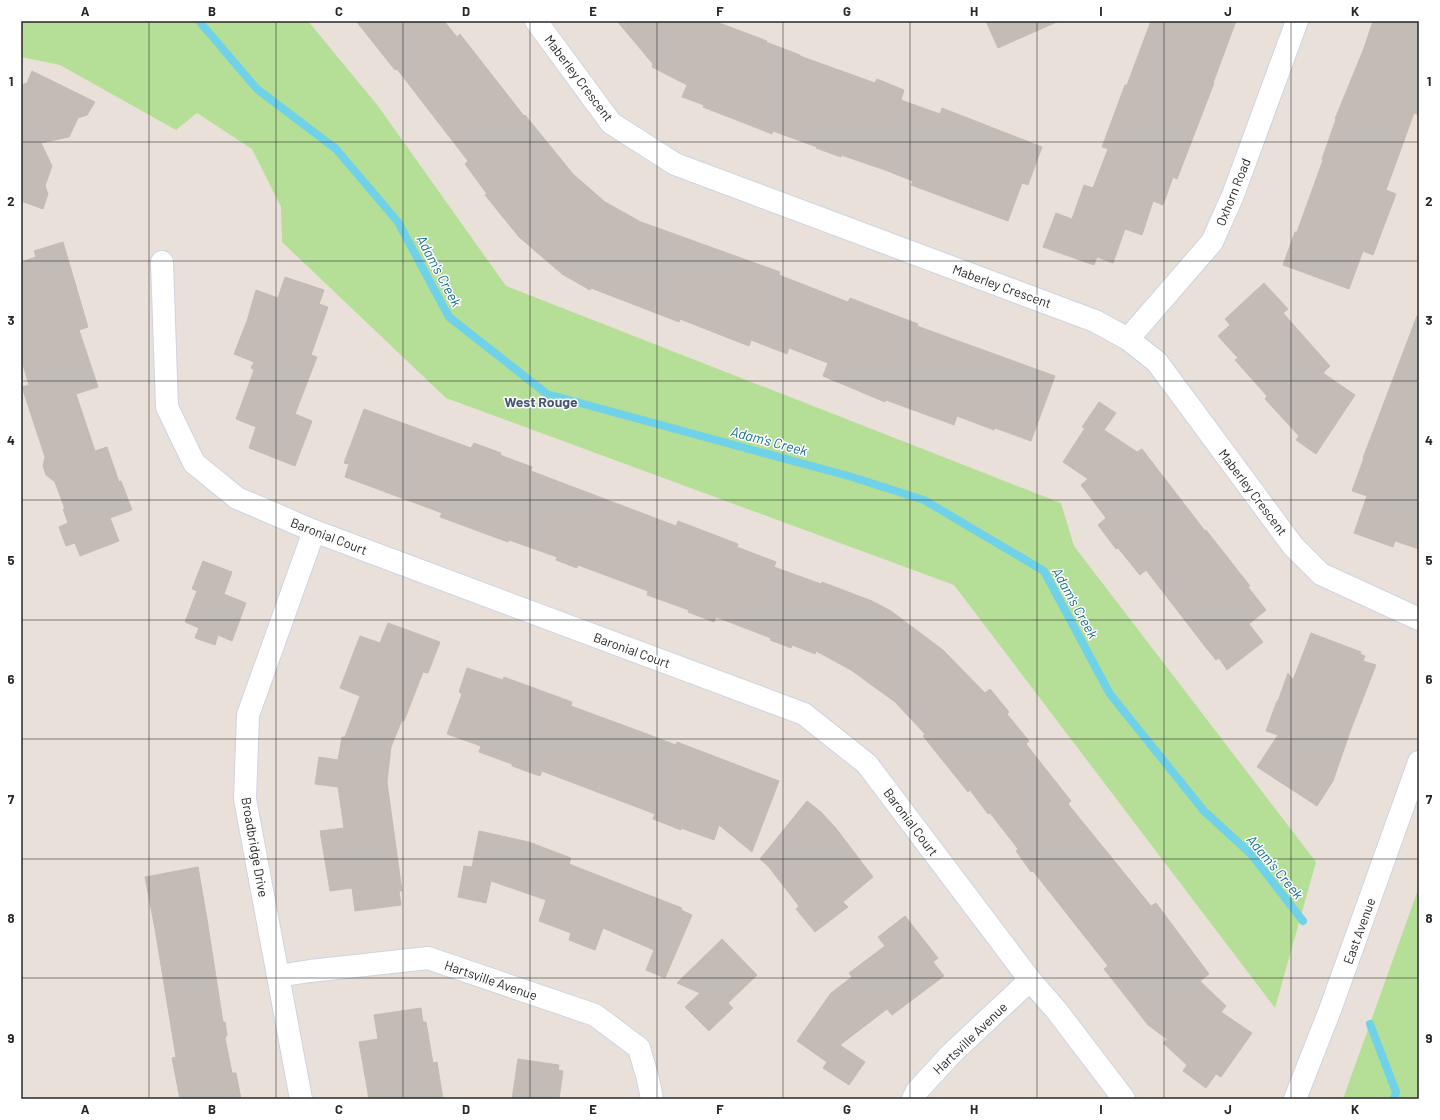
<svg xmlns="http://www.w3.org/2000/svg" width="1440" height="1120" font-family="Barlow,sans-serif">
	<rect width="100%" height="100%" fill="#e9e1d9"/>
	<!-- green -->
	<g fill="#b5de97">
		<path d="M 21,21 L 308,21 L 378,106 L 506,286 L 1061,503 L 1074,546 L 1316,862 L 1275,1008 L 954,585 L 446,398 L 282,242 L 281,207 L 252,149 L 197,113 L 176,130 L 60,65 L 21,57 Z"/>
		<path d="M 1419,887 L 1419,1099 L 1343,1099 Z"/>
	</g>
	<g fill="none" stroke-linecap="round" stroke-linejoin="round">
		<!-- stream -->
		<g stroke="#6fd2e8" stroke-width="8">
			<path d="M 199,21 L 257,89 L 336,149 L 398,222 L 449,317 L 547,394 L 852,477 L 924,500 L 1044,571 L 1110,694 L 1204,811 L 1251,854 L 1303,921"/>
			<path d="M 1370,1024 L 1396,1092 L 1394,1099"/>
		</g>
	</g>
	<!-- building -->
	<g fill="#c2bbb6" stroke="#c4bdb3">
		<path d="M 356,21 L 444,21 L 457,37 L 460,34 L 524,116 L 525,115 L 573,174 L 605,202 L 641,222 L 780,272 L 779,275 L 848,302 L 850,298 L 918,324 L 917,326 L 1055,376 L 1031,441 L 995,428 L 994,430 L 957,416 L 954,425 L 886,400 L 885,402 L 823,376 L 828,363 L 789,348 L 787,354 L 751,340 L 749,346 L 680,319 L 679,322 L 591,288 L 590,290 L 562,274 L 519,237 L 485,195 L 487,194 L 465,164 L 468,161 L 397,69 L 395,70 Z"/>
		<path d="M 617,21 L 714,21 L 767,41 L 766,42 L 800,55 L 800,56 L 875,83 L 877,79 L 904,90 L 901,100 L 940,114 L 942,108 L 1042,147 L 1028,185 L 1022,183 L 1008,221 L 911,185 L 913,181 L 885,170 L 841,155 L 841,157 L 816,148 L 817,147 L 773,131 L 772,134 L 703,107 L 704,105 L 682,97 L 687,85 L 652,67 L 653,64 Z"/>
		<path d="M 986,21 L 1059,21 L 998,48 Z"/>
		<path d="M 1151,21 L 1236,21 L 1213,83 L 1214,83 L 1177,179 L 1173,177 L 1163,205 L 1153,201 L 1142,235 L 1125,229 L 1113,263 L 1097,257 L 1094,265 L 1043,247 L 1056,213 L 1072,219 L 1084,185 L 1093,188 L 1108,149 L 1102,147 L 1125,85 L 1127,85 Z"/>
		<path d="M 1373,21 L 1419,21 L 1419,115 L 1414,113 L 1386,190 L 1396,194 L 1373,255 L 1363,251 L 1349,289 L 1283,265 L 1295,232 L 1297,232 L 1323,160 L 1322,159 L 1336,119 L 1335,119 L 1364,48 Z"/>
		<path d="M 32,71 L 95,102 L 87,115 L 78,118 L 69,137 L 41,143 L 52,166 L 45,186 L 48,194 L 43,209 L 21,201 L 21,85 L 27,83 Z"/>
		<path d="M 63,242 L 88,327 L 79,330 L 98,387 L 76,394 L 95,451 L 107,447 L 119,482 L 121,481 L 132,510 L 110,518 L 119,541 L 80,556 L 75,543 L 66,546 L 59,527 L 68,523 L 63,509 L 65,509 L 55,482 L 46,475 L 43,466 L 45,457 L 22,387 L 29,385 L 21,358 L 21,262 L 36,257 L 34,251 Z"/>
		<path d="M 285,277 L 324,290 L 319,304 L 328,307 L 311,355 L 317,357 L 295,414 L 312,421 L 295,466 L 249,448 L 256,427 L 236,419 L 254,370 L 251,368 L 254,362 L 234,354 L 247,321 L 256,290 L 278,298 Z"/>
		<path d="M 1264,283 L 1288,309 L 1283,313 L 1330,366 L 1323,373 L 1355,395 L 1316,454 L 1296,440 L 1299,436 L 1265,399 L 1267,396 L 1235,360 L 1238,358 L 1218,336 L 1230,325 L 1225,319 Z"/>
		<path d="M 1417,316 L 1419,316 L 1419,549 L 1395,541 L 1393,547 L 1354,533 L 1367,496 L 1352,491 L 1364,458 L 1363,458 Z"/>
		<path d="M 1099,402 L 1116,413 L 1104,430 L 1137,452 L 1142,449 L 1205,531 L 1206,530 L 1250,586 L 1248,587 L 1266,610 L 1249,624 L 1263,642 L 1227,670 L 1219,658 L 1216,660 L 1207,649 L 1146,570 L 1140,575 L 1118,548 L 1116,549 L 1098,525 L 1106,518 L 1081,485 L 1088,479 L 1063,462 L 1085,428 L 1082,427 Z"/>
		<path d="M 364,409 L 471,448 L 474,443 L 501,453 L 500,455 L 532,467 L 531,471 L 676,526 L 678,521 L 738,544 L 737,547 L 776,562 L 774,567 L 821,584 L 822,582 L 872,601 L 891,611 L 943,650 L 985,693 L 990,689 L 1009,712 L 1007,714 L 1029,741 L 1026,744 L 1071,801 L 1068,804 L 1151,906 L 1156,903 L 1209,974 L 1200,981 L 1226,1006 L 1221,1012 L 1252,1033 L 1221,1077 L 1216,1074 L 1206,1088 L 1183,1071 L 1187,1065 L 1163,1043 L 1167,1039 L 1148,1025 L 1104,969 L 1108,966 L 1033,871 L 1031,872 L 1016,851 L 1018,849 L 990,813 L 988,814 L 970,790 L 968,792 L 923,736 L 925,734 L 895,702 L 851,670 L 816,651 L 815,654 L 792,645 L 791,648 L 770,640 L 771,638 L 716,617 L 714,622 L 688,612 L 689,610 L 647,595 L 648,591 L 578,565 L 577,568 L 556,560 L 557,557 L 509,540 L 508,542 L 440,517 L 442,513 L 345,477 L 349,464 L 344,463 Z"/>
		<path d="M 203,561 L 232,572 L 224,594 L 246,603 L 232,641 L 218,635 L 215,645 L 195,638 L 199,628 L 185,622 L 197,591 L 192,589 Z"/>
		<path d="M 388,623 L 440,642 L 428,673 L 423,672 L 404,721 L 402,720 L 391,747 L 387,782 L 402,891 L 399,891 L 401,905 L 355,911 L 352,888 L 330,891 L 320,831 L 344,828 L 338,787 L 315,784 L 319,757 L 338,760 L 342,737 L 345,737 L 360,696 L 340,688 L 360,636 L 380,643 Z"/>
		<path d="M 1311,633 L 1361,652 L 1360,654 L 1365,656 L 1363,661 L 1376,665 L 1351,729 L 1333,781 L 1317,806 L 1257,767 L 1278,735 L 1266,731 L 1277,701 L 1278,701 L 1288,673 L 1293,680 Z"/>
		<path d="M 467,668 L 503,680 L 504,677 L 572,702 L 571,706 L 647,734 L 676,745 L 677,742 L 779,781 L 752,852 L 719,825 L 714,840 L 681,828 L 681,830 L 653,819 L 655,814 L 542,771 L 540,776 L 512,766 L 512,764 L 479,752 L 481,746 L 447,734 L 462,694 L 459,692 Z"/>
		<path d="M 807,801 L 821,812 L 835,827 L 873,877 L 843,902 L 848,907 L 815,932 L 796,909 L 799,906 L 768,866 L 760,859 Z"/>
		<path d="M 479,831 L 529,842 L 571,858 L 569,864 L 682,908 L 681,910 L 692,915 L 665,978 L 646,970 L 654,950 L 603,928 L 595,950 L 569,940 L 571,933 L 539,921 L 546,900 L 491,881 L 486,903 L 458,897 L 464,866 L 472,867 Z"/>
		<path d="M 198,867 L 207,919 L 223,1022 L 225,1022 L 227,1035 L 225,1038 L 232,1073 L 236,1073 L 241,1099 L 180,1099 L 172,1058 L 176,1057 L 155,929 L 145,877 Z"/>
		<path d="M 905,916 L 938,958 L 933,962 L 944,976 L 892,1015 L 887,1009 L 840,1045 L 865,1062 L 849,1085 L 823,1068 L 827,1062 L 797,1041 L 831,993 L 852,977 L 849,973 L 885,946 L 878,937 Z"/>
		<path d="M 722,939 L 757,975 L 728,1003 L 733,1008 L 709,1031 L 685,1007 L 700,993 L 677,983 Z"/>
		<path d="M 421,1008 L 423,1022 L 426,1022 L 433,1063 L 437,1062 L 443,1099 L 369,1099 L 359,1042 L 378,1039 L 374,1015 Z"/>
		<path d="M 518,1059 L 559,1065 L 558,1070 L 563,1071 L 559,1099 L 512,1099 Z"/>
	</g>
	<g fill="none" stroke-linecap="round" stroke-linejoin="round">
		<!-- street casing -->
		<g stroke="#cfd3e0" stroke-width="24">
			<g id="street">
				<path d="M 536,21 L 611,123 L 675,164 L 1095,321 L 1128,339 L 1157,362 L 1293,546 L 1321,574 L 1419,619"/>
				<path d="M 162,262 L 167,407 L 194,463 L 237,498 L 314,531 L 804,714 L 867,764 L 1030,980 L 1057,1011 L 1124,1099"/>
				<path d="M 1128,339 L 1212,242 L 1233,195 L 1297,21"/>
				<path d="M 278,976 L 310,971 L 428,958 L 595,1015 L 639,1048 L 648,1079 L 652,1099"/>
				<path d="M 301,1099 L 245,799 L 248,715 L 314,531"/>
				<path d="M 913,1099 L 917,1091 L 951,1054 L 1030,980"/>
			</g>
		</g>
		<!-- secondary casing -->
		<g stroke="#cfd3e0" stroke-width="24">
			<path id="secondary" d="M 1295,1099 L 1330,1010 L 1419,762"/>
		</g>
		<!-- street -->
		<use href="#street" stroke="#fff" stroke-width="22"/>
		<!-- secondary -->
		<use href="#secondary" stroke="#fff" stroke-width="22"/>
	</g>
	<!-- grid -->
	<path fill="none" stroke="#272727" stroke-width="1" stroke-opacity="0.55" d="M 149,21 L 149,1099M 276,21 L 276,1099M 403,21 L 403,1099M 530,21 L 530,1099M 657,21 L 657,1099M 783,21 L 783,1099M 910,21 L 910,1099M 1037,21 L 1037,1099M 1164,21 L 1164,1099M 1291,21 L 1291,1099M 21,142 L 1419,142M 21,261 L 1419,261M 21,381 L 1419,381M 21,500 L 1419,500M 21,620 L 1419,620M 21,739 L 1419,739M 21,859 L 1419,859M 21,978 L 1419,978"/>
	<g text-anchor="middle" stroke-width="3" stroke-linejoin="round" paint-order="stroke">
		<!-- street labels -->
		<g font-size="13" fill="#272727" stroke="#fff">
			<text transform="translate(579 78) rotate(53)" y="5">Maberley Crescent</text>
			<text transform="translate(1233 192) rotate(-68)" y="5">Oxhorn Road</text>
			<text transform="translate(1002 286) rotate(20)" y="5">Maberley Crescent</text>
			<text transform="translate(1253 492) rotate(53)" y="5">Maberley Crescent</text>
			<text transform="translate(329 536) rotate(21)" y="5">Baronial Court</text>
			<text transform="translate(632 650) rotate(20)" y="5">Baronial Court</text>
			<text transform="translate(911 822) rotate(53)" y="5">Baronial Court</text>
			<text transform="translate(255 847) rotate(80)" y="5">Broadbridge Drive</text>
			<text transform="translate(1359 931) rotate(-70)" y="5">East Avenue</text>
			<text transform="translate(491 980) rotate(19)" y="5">Hartsville Avenue</text>
			<text transform="translate(970 1038) rotate(-44)" y="5">Hartsville Avenue</text>
		</g>
		<!-- water labels -->
		<g font-size="14" font-style="italic" fill="#136f90" stroke="#fff">
			<text transform="translate(439 271) rotate(62)" y="5">Adam's Creek</text>
			<text transform="translate(769 441) rotate(15)" y="5">Adam's Creek</text>
			<text transform="translate(1075 603) rotate(61)" y="5">Adam's Creek</text>
			<text transform="translate(1275 867) rotate(50)" y="5">Adam's Creek</text>
		</g>
		<!-- neighbourhood labels -->
		<g font-size="14" font-weight="bold" fill="#4a5575" stroke="#fff">
			<text x="541" y="407">West Rouge</text>
		</g>
	</g>
	<!-- border -->
	<rect width="1440" height="1120" fill="none" stroke="#ffffff" stroke-width="44"/>
	<rect x="22" y="22" width="1396" height="1076" fill="none" stroke="#272727" stroke-width="1.5"/>
	<g font-size="13" text-anchor="middle" font-weight="bold" fill="#272727">
		<text x="85" y="16">A</text>
		<text x="212" y="16">B</text>
		<text x="339" y="16">C</text>
		<text x="466" y="16">D</text>
		<text x="593" y="16">E</text>
		<text x="720" y="16">F</text>
		<text x="847" y="16">G</text>
		<text x="974" y="16">H</text>
		<text x="1101" y="16">I</text>
		<text x="1228" y="16">J</text>
		<text x="1355" y="16">K</text>
		<text x="11" y="86">1</text>
		<text x="1429" y="86">1</text>
		<text x="11" y="206">2</text>
		<text x="1429" y="206">2</text>
		<text x="11" y="325">3</text>
		<text x="1429" y="325">3</text>
		<text x="11" y="445">4</text>
		<text x="1429" y="445">4</text>
		<text x="11" y="565">5</text>
		<text x="1429" y="565">5</text>
		<text x="11" y="684">6</text>
		<text x="1429" y="684">6</text>
		<text x="11" y="804">7</text>
		<text x="1429" y="804">7</text>
		<text x="11" y="923">8</text>
		<text x="1429" y="923">8</text>
		<text x="11" y="1043">9</text>
		<text x="1429" y="1043">9</text>
		<text x="85" y="1114">A</text>
		<text x="212" y="1114">B</text>
		<text x="339" y="1114">C</text>
		<text x="466" y="1114">D</text>
		<text x="593" y="1114">E</text>
		<text x="720" y="1114">F</text>
		<text x="847" y="1114">G</text>
		<text x="974" y="1114">H</text>
		<text x="1101" y="1114">I</text>
		<text x="1228" y="1114">J</text>
		<text x="1355" y="1114">K</text>
	</g>
</svg>
